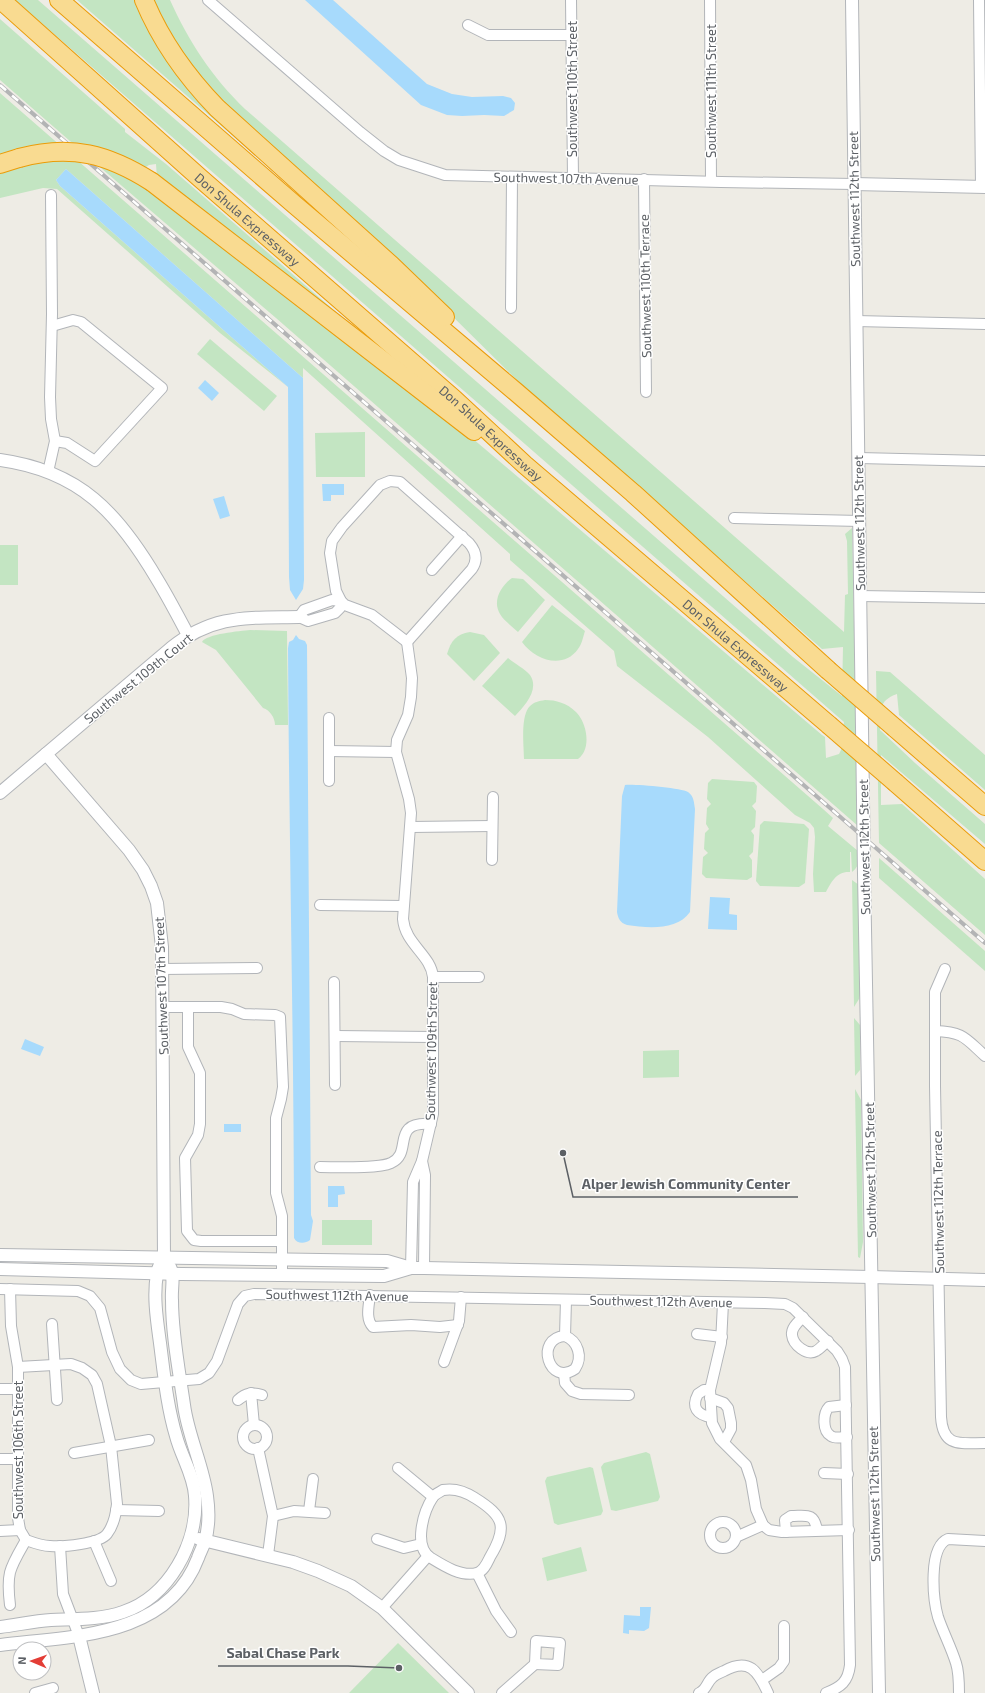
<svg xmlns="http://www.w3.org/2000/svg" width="985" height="1693" font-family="'Exo 2',sans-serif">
	<rect width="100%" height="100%" fill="#eeece5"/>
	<!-- green -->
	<g fill="#c3e5c2">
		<path d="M 15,0 L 38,0 L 793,657 L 842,696 L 843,647 L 822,649 L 606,459 L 536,399 L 437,301 L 199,82 L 150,0 L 170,0 C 189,42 212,77 245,109 L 844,632 L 845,595 L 848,594 L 847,541 L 845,534 L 852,528 L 858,826 L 276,318 L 94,162 L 0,80 L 0,19 L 125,129 L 125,132 L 166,164 L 375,346 L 157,179 L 156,164 L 149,165 L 143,169 L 459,427 L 822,735 L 825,737 L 826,758 L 839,754 L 841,750 L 844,722 Z"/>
		<path d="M 77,0 L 140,0 L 145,12 L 266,158 L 263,162 Z"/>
		<path d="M 0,93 L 823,809 L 833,818 L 828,826 L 858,851 C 859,860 860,866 852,872 L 851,852 L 850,852 L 850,872 C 837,871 831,882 826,892 L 814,892 L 813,874 L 815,837 L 814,828 L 810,823 L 795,815 L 708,737 L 617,666 L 614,651 L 510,560 L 510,554 L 303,368 L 303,378 L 66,169 L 56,180 L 60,186 L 288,387 L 220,333 L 57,189 L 43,188 L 0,198 Z"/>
		<path d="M 210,339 L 277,396 L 264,411 L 197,354 Z"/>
		<path d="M 365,432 L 365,477 L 316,477 L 315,433 Z"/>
		<rect x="0" y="545" width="18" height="40"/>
		<path d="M 512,578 L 523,579 L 545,600 L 518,632 C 512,626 504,621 500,614 C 492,601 501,586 512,578 Z"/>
		<path d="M 552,605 L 585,631 C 583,637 582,644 578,649 C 563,670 535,660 522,642 Z"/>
		<path d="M 250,630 L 287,631 L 288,725 L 275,725 C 275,718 270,710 263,708 L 216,650 L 202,642 C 206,634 240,631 250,630 Z"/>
		<path d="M 470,632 L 484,635 L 500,653 L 474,681 L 447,654 C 451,641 456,634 470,632 Z"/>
		<path d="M 508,658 C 514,663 525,669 530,675 C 540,690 524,706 515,716 L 482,686 Z"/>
		<path d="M 876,671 L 890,672 L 985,755 L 985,790 L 899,715 L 897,694 C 877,701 881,712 880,730 L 915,763 L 985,824 L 985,844 L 881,755 L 881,805 L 902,804 L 985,879 L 985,935 L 879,843 Z"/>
		<path d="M 545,700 C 556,700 567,703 576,712 C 587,723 592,749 578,759 L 524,759 C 524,745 520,716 530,706 C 534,702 539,701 545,700 Z"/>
		<path d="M 712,779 L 754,782 L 757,786 L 756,802 L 752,806 L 756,811 L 755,827 L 751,831 L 754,835 L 753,852 L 749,856 L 752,860 L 752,877 L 747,880 L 706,878 L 702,874 L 703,857 L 708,853 L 704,849 L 705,833 L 709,829 L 706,824 L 707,808 L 711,804 L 707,799 L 708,783 Z"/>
		<path d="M 764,821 L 804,824 L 809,829 L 805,883 L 799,887 L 760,886 L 756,881 L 760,825 Z"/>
		<path d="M 879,858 L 985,951 L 985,971 L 879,878 Z"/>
		<path d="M 852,880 L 859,885 L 859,899 L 860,994 L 859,999 L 854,1007 Z"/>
		<path d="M 854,1018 L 860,1025 L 860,1070 L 855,1076 Z"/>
		<path d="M 679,1050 L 679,1077 L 643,1078 L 643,1051 Z"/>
		<path d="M 855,1089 L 861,1100 L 863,1242 L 860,1258 L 858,1257 Z"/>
		<rect x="322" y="1220" width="50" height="25"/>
		<path d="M 646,1452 L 650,1454 L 660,1497 L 658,1501 L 616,1511 L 611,1510 L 601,1467 L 604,1463 Z"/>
		<path d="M 590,1467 L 593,1468 L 603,1511 L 601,1515 L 558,1525 L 554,1523 L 545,1481 L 547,1477 Z"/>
		<path d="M 581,1547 L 587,1571 L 547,1581 L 542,1558 Z"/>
		<path d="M 398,1643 L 449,1693 L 349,1693 Z"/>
	</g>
	<!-- water -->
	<g fill="#a7dafc">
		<path d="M 305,0 L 333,0 L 427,84 L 452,94 L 472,97 L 503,96 L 511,98 L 515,103 L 514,110 L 504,116 L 484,115 L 462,116 L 447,115 L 421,105 Z"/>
		<path d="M 66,169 L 303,378 L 304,580 L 303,589 L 296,600 L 290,590 L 289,577 L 288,387 L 60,186 L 56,180 Z"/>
		<path d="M 205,380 L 219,393 L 212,401 L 198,388 Z"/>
		<path d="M 322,484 L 344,484 L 344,495 L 331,495 L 331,501 L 323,501 Z"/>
		<path d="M 224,496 L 230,516 L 220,519 L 213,499 Z"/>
		<path d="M 296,635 L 299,639 L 305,641 L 307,645 L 311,1215 L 313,1221 L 310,1240 C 305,1244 297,1244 294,1238 C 294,1042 289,845 288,648 L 289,642 L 293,640 Z"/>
		<path d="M 625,785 C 635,784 681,788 688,792 C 694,796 694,803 695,809 L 690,912 C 677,931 647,928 627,925 C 620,923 618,918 617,912 L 622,796 Z"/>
		<path d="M 710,897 L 730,898 L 729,914 L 737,915 L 737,930 L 708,929 Z"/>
		<path d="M 25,1039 L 44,1047 L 40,1056 L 21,1049 Z"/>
		<rect x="224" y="1124" width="17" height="8"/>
		<path d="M 328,1186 L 344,1186 L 345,1194 L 338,1195 L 338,1207 L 328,1207 Z"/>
		<path d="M 640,1607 L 651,1607 L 649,1628 L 644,1631 L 629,1630 L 629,1634 L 623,1633 L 624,1615 L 640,1616 Z"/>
	</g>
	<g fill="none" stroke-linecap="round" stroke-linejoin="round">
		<!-- minor casing -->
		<g stroke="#b2b5b9" stroke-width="12">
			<g id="minor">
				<path d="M 208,0 L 360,132 L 384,151 L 399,160 L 445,175 L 721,182 L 854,184"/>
				<path d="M 571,0 L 573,178"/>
				<path d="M 710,0 L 711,181"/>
				<path d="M 979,0 L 981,187"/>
				<path d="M 468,25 L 488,35 L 572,35"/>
				<path d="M 644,179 L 646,392"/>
				<path d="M 511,308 L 512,177"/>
				<path d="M 856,321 L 985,324"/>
				<path d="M 52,326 L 73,320 L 81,322 L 162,388 L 95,461 L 67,443 L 55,441"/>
				<path d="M 859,458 L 985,461"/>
				<path d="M 48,472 L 55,441 L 51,419 L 50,397 L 52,314 L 51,195"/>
				<path d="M 390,481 L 400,482 L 469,543 C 476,551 478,560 472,569 L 407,642 L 372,615 L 345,605 L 341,601 L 336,591 L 330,553 L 332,541 L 342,527 L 380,485 Z"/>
				<path d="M 734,518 L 860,521"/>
				<path d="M 432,570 L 462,536"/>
				<path d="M 860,596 L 985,598"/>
				<path d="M 332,600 L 341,601 L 340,608 L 335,613 L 308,621 L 299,617 L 304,610 Z"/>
				<path d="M 407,642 L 412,678 L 411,697 L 408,715 L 397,740 L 396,752 L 409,799 L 411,813 L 403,919 C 405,944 431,955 433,977 L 433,1114 L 422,1161 L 413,1182 L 411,1268"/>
				<path d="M 329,751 L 396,752"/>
				<path d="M 329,781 L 329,718"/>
				<path d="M 411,827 L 492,826"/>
				<path d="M 492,860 L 493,797"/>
				<path d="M 320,905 L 403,906"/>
				<path d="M 162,969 L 257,968"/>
				<path d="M 945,969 L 935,992 L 935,1086 L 941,1417 C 943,1448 960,1443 985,1443"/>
				<path d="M 433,977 L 479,977"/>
				<path d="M 334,982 L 335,1085"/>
				<path d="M 163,1007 L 221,1007 L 232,1009 L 244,1014 L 275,1015 L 280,1017 L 283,1087 L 281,1099 L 276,1118 L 276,1193 L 282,1216 L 282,1275"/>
				<path d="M 188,1008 L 188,1047 L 200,1073 L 200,1124 L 198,1135 L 185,1158 L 187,1231 L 194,1240 L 201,1241 L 282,1241"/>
				<path d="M 935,1031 C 964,1032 965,1038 985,1056"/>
				<path d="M 335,1036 L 432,1037"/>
				<path d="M 422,1161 L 425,1175 L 424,1268"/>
				<path d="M 320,1167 C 336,1167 378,1169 391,1163 C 414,1153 389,1121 431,1124"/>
				<path d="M 0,1289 L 78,1291 L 90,1296 L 100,1308 L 112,1352 L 120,1369 L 131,1380 L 141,1384 L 199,1379 L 209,1373 L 217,1361 L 238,1304 L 245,1296 L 254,1294 L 765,1303 L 785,1304 L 793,1308 L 837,1351 L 842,1359 L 845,1367 L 850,1665 C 848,1682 841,1687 826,1693"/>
				<path d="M 10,1289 L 11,1326 L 18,1367 L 18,1518 L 20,1530 L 26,1540 C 34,1543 42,1546 50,1546 C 63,1547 99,1544 107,1534 C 114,1525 116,1514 117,1504 L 111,1446 L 97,1384 L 92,1375 L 82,1368 L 71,1364 L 18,1367"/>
				<path d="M 370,1295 C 369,1305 365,1319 373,1327 L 411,1325 L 440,1327 L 458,1325"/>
				<path d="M 723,1303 L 721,1343 L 710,1390 L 712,1423 L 720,1439 L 746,1465 L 751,1480 L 756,1509 L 763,1525 L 769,1530 L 782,1532 L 849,1530"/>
				<path d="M 803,1317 C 798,1322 791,1328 792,1335 C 793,1345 807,1356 816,1351 C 820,1349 824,1344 828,1341"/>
				<path d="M 52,1324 L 57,1400"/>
				<path d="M 697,1334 L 722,1337"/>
				<path d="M 565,1336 C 578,1341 583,1357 575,1369 C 549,1387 534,1338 565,1336 Z"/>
				<path d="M 565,1336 L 566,1300"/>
				<path d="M 444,1362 L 459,1321 L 461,1297"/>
				<path d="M 564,1373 L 565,1383 L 572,1391 L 581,1394 L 629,1395"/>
				<path d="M 0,1389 L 18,1389"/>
				<path d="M 710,1390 L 704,1390 L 698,1394 C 691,1407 697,1415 711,1417"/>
				<path d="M 251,1393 L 254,1425"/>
				<path d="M 710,1398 L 724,1403 L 728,1408 L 731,1423 L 731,1429 L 724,1442"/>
				<path d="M 238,1400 C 246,1393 252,1392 262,1395"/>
				<path d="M 846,1405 L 829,1407 C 823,1413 822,1431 831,1436 C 835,1439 842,1437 847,1437"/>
				<circle cx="255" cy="1437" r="12"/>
				<path d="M 258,1448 L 273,1516 L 268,1555"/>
				<path d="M 74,1453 L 149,1440"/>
				<path d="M 0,1459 L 18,1459"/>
				<path d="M 398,1468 L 433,1497"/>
				<path d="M 824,1473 L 848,1474"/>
				<path d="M 443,1490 C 454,1488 466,1492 475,1498 C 504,1516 508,1527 490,1557 C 487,1563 484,1571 477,1573 C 461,1577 444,1566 431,1558 C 413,1547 423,1512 433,1497 C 435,1494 440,1492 443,1490 Z"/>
				<path d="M 116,1510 L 159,1511"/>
				<path d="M 309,1511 L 313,1479"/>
				<path d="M 273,1516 L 294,1511 L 325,1513"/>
				<circle cx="723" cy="1535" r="13"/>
				<path d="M 0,1531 L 20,1530"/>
				<path d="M 786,1532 L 785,1520 L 791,1516 C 806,1516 814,1512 817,1530"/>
				<path d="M 736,1537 L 763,1525"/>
				<path d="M 377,1539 L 404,1548 L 421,1544"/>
				<path d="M 94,1541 L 111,1581"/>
				<path d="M 60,1546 L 63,1594 L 79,1636"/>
				<path d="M 477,1573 L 496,1611 L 511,1632"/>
				<path d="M 10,1605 C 6,1572 10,1568 26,1540"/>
				<path d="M 382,1608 L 428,1556"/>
				<path d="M 536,1641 L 560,1643 L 558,1665 L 535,1664 Z"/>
				<path d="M 762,1680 L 779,1668 L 784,1661 L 784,1626"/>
				<path d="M 35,1693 L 53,1688"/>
				<path d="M 502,1693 L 535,1664"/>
				<path d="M 699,1693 C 707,1690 707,1681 713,1677 C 716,1674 720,1673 724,1671 C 749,1657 758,1671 768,1693"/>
				<path d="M 959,1693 C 959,1683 959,1672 956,1663 C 951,1647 943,1632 938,1617 C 933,1599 928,1547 948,1539 L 985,1541"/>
			</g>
		</g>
		<!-- tertiary casing -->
		<g stroke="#b2b5b9" stroke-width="14">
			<g id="tertiary">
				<path d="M 852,0 L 864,874 L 879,1693"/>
				<path d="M 854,184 L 985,187"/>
				<path d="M 0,460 C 80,471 118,513 157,579 C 168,597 178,616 188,635"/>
				<path d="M 0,793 L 171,648 C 214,614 247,618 299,617"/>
				<path d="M 0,1255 L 387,1261 L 411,1268"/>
				<path d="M 0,1269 L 181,1274 L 384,1276 L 411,1268 L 424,1268 L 871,1277 L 985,1280"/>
				<path d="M 199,1539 L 293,1562 L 318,1571 L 351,1586 L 382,1608 L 468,1693"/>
				<path d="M 0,1627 C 17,1625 34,1621 51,1620 C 75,1619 100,1620 123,1612 C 169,1597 199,1542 195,1496 C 194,1475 181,1456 176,1436 C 167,1406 164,1374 160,1343 C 157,1321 153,1296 157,1274 C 157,1268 162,1262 164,1257 L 162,947 L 157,903 L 151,886 L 143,870 L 129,850 L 46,754"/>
				<path d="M 79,1636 L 93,1693"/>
				<path d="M 0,1645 C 71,1636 168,1638 198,1558 C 200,1552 203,1547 205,1541 C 209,1527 209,1510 207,1496 C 203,1465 188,1436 184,1405 C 179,1370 172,1335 172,1300 C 171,1289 175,1277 170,1267"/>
			</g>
		</g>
		<!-- motorway casing -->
		<g stroke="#eb9c08" stroke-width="20">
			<g id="motorway">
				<path id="s1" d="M 1,0 L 200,178 L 454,399 L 525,465 L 829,725"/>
				<path d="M 59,0 L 295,205 L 516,392 L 633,493 L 828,670"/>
				<path d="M 144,0 C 161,41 186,76 217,108 L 391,265 L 445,317"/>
				<path d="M 0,164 L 19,158"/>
				<path d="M 152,182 L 474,431"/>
				<path d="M 895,728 L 985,806"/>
				<path d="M 896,783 L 985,861"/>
			</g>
		</g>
		<!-- minor -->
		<use href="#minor" stroke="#fff" stroke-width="10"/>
		<!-- tertiary -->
		<use href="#tertiary" stroke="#fff" stroke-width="12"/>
		<!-- motorway -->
		<use href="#motorway" stroke="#f9db91" stroke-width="18"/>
		<!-- rail casing -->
		<g stroke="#b3b4b5" stroke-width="4">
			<path id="rail" d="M 0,85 L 985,943"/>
		</g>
		<!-- rail -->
		<use href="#rail" stroke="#fff" stroke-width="2.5" stroke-dasharray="8" stroke-linecap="butt"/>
		<!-- motorway-bridge casing -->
		<g stroke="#eb9c08" stroke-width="20" stroke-linecap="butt">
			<g id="motorway-bridge">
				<path d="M 19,158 C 71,144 108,154 152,182"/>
				<path d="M 828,670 L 895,728"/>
				<path d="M 829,725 L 896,783"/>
			</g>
		</g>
		<!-- motorway-bridge -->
		<use href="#motorway-bridge" stroke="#f9db91" stroke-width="18"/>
	</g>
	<g text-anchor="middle" stroke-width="3" stroke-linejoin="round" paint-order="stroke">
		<!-- street labels -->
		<g font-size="13" fill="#5c6065" stroke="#fff">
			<text transform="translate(572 89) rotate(-90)" y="5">Southwest 110th Street</text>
			<text transform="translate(711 91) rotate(-90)" y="5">Southwest 111th Street</text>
			<text transform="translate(566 178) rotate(1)" y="5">Southwest 107th Avenue</text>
			<text transform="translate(854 199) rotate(-91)" y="5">Southwest 112th Street</text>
			<text dy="5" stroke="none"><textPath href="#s1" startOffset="330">Don Shula Expressway</textPath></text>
			<text transform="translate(645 286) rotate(-91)" y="5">Southwest 110th Terrace</text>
			<text dy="5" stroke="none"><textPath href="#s1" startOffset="654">Don Shula Expressway</textPath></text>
			<text transform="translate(859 523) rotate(-91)" y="5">Southwest 112th Street</text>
			<text dy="5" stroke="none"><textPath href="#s1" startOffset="978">Don Shula Expressway</textPath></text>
			<text transform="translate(138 678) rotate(-39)" y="5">Southwest 109th Court</text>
			<text transform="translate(864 847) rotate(-91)" y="5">Southwest 112th Street</text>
			<text transform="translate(161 986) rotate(-92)" y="5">Southwest 107th Street</text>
			<text transform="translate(431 1051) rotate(-89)" y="5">Southwest 109th Street</text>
			<text transform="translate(870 1170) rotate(-91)" y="5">Southwest 112th Street</text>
			<text transform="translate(938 1202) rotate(-91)" y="5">Southwest 112th Terrace</text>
			<text transform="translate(337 1295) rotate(1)" y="5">Southwest 112th Avenue</text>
			<text transform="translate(661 1301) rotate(1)" y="5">Southwest 112th Avenue</text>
			<text transform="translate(18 1450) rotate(-90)" y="5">Southwest 106th Street</text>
			<text transform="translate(874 1494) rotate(-91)" y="5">Southwest 112th Street</text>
		</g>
	</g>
	<!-- callouts -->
	<path fill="none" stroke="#5c6065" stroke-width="1.5" d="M563 1153L573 1197H798M399 1668L348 1666H218"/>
	<g fill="#5c6065" stroke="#fff" stroke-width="1.5">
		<circle cx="563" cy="1153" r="4"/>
		<circle cx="399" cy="1668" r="4"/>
	</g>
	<g font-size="14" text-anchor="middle" font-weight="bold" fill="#5c6065" stroke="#fff" stroke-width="3" stroke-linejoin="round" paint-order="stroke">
		<text x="686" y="1189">Alper Jewish Community Center</text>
		<text x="283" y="1658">Sabal Chase Park</text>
	</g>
	<!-- north arrow -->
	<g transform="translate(32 1661) rotate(272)"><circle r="19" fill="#ffffff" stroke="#bebfc1"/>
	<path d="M0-3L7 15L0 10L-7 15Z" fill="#e33d36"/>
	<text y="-6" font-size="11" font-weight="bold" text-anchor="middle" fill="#5c6065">N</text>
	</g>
</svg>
